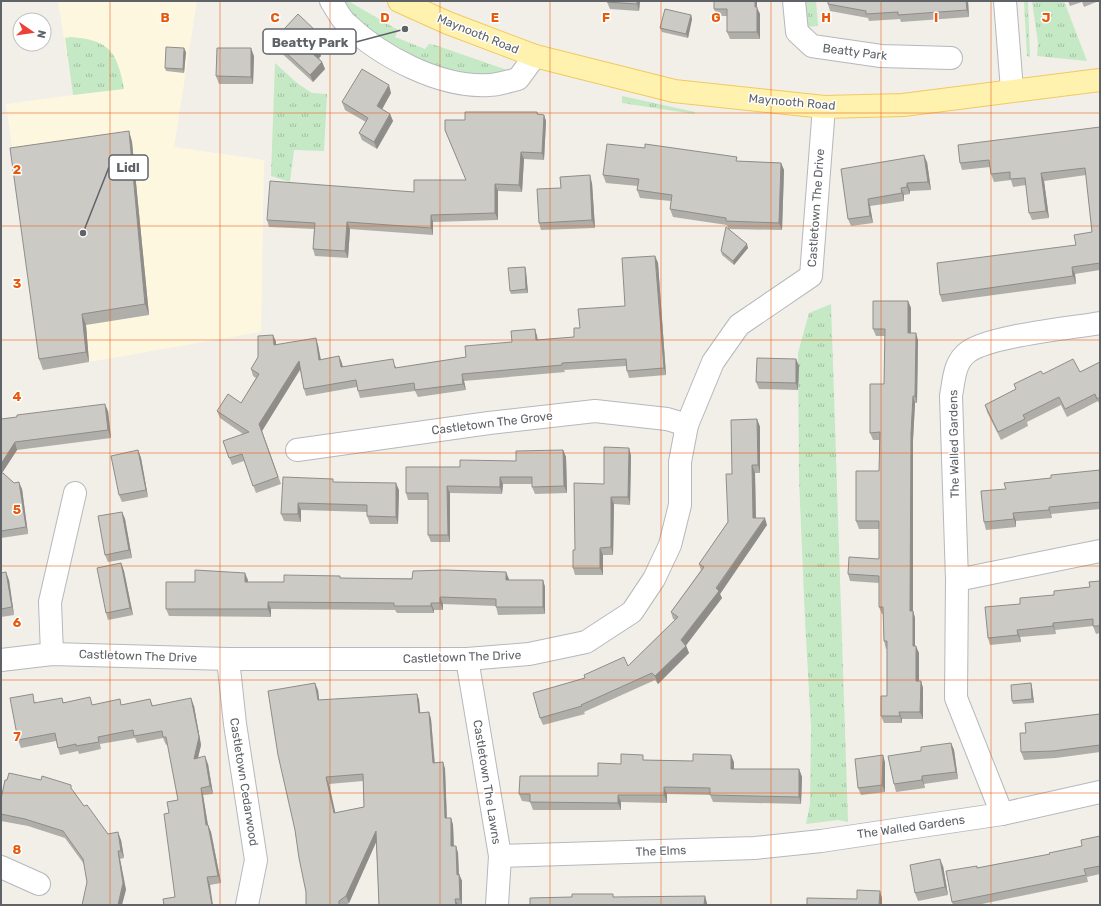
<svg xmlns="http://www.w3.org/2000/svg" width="1101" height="906" font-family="Rubik,sans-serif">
	<defs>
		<pattern id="grass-tufts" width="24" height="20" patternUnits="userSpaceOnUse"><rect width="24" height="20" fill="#c5e8c5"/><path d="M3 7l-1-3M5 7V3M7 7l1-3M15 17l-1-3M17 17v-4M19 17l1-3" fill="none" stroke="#a3c0a4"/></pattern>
	</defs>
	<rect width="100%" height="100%" fill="#f1efe8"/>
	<!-- commercial -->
	<path fill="#fef7e0" d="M 58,1 L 197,1 L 174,147 L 264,160 L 261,332 L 43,370 L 6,104 L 73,95 Z"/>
	<!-- grass -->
	<g fill="url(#grass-tufts)">
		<path d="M 340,1 L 348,1 L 398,30 L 395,37 L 425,49 L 429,44 L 435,45 L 507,70 C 500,72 493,75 486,76 C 440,79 363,40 340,1 Z"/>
		<path d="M 804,1 L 816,1 L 818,26 L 806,27 Z"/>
		<path d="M 1024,1 L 1028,1 L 1030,57 L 1027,56 Z"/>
		<path d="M 1032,1 L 1064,1 L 1087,61 L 1037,56 L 1038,43 Z"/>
		<path d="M 71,37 C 110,40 117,52 124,89 L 73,95 L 65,38 Z"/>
		<path d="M 275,63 L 297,83 L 312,93 L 327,94 L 324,151 L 294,150 L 290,182 L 271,176 Z"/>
		<path d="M 622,96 L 695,112 L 694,114 L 622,103 Z"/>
		<path d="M 831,304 L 848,822 L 838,820 L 806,824 L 810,804 L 811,727 L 805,620 L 799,478 L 798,353 L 809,313 Z"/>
	</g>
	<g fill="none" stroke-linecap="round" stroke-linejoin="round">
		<!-- minor casing -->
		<g stroke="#b5b8bc" stroke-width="24">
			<g id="minor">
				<path d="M 331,1 C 336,8 340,18 347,24 C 380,56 440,88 489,85 C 498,85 509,81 518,79 L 535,56"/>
				<path d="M 794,1 L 797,32 L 812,46 L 881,56 L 951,58"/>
				<path d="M 1005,1 L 1012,90"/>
				<path d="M 297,450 L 489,423 L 595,411 L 667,419 L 687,425"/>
				<path d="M 957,580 L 1100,551"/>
				<path d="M 52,654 L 50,602 L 75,493"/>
				<path d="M 228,659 L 235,724 L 256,860 L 247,905"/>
				<path d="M 467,659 L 500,856 L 497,905"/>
				<path d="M 1,660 L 52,654 L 228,659 L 467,659 L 529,654 L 586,642 L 632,612 L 654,579 L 670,545 L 680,505 L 680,462 L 687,425 L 713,362 L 739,325 L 811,276 L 824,107"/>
				<path d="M 1002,814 L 956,698 L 957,580 L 951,396 C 954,380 954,362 968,352 C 989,336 1071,328 1100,323"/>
				<path d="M 500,856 L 755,848 L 821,841 L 1002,814 L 1100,792"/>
				<path d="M 1,867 L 39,884"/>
			</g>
		</g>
		<!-- major casing -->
		<g stroke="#f2c960" stroke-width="24">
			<path id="major" d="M 399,1 L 448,23 L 535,56 L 674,91 L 824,107 L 903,105 L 1100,80"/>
		</g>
		<!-- minor -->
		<use href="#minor" stroke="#fff" stroke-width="22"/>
		<!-- major -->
		<use href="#major" stroke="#fff2af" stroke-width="22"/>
	</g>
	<!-- wall -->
	<g fill="#afaea9" fill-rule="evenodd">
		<path d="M 640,1 L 639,11 L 610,9 L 607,2 Z"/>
		<path d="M 714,1 L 757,1 L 757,8 L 760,14 L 760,39 L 730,39 L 727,32 L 727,16 L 717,16 L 714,9 Z"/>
		<path d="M 968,1 L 969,17 L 901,22 L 900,19 L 869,21 L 868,18 L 830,11 L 828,4 Z"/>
		<path d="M 1068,1 L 1099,1 L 1084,7 L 1082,2 L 1070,6 Z"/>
		<path d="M 691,15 L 692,19 L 688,38 L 662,32 L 660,28 Z"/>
		<path d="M 320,35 L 323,42 L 318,48 L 321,56 L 319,58 L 322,62 L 325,69 L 313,82 L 276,48 L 273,41 Z"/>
		<path d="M 186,52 L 184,73 L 166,71 L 165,68 Z"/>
		<path d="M 254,56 L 253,84 L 219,84 L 216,76 Z"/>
		<path d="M 391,93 L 382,109 L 390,114 L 393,121 L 377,149 L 362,140 L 359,133 L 366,122 L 345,110 L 342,102 Z"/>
		<path d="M 537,112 L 538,114 L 544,115 L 546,121 L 544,160 L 524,159 L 522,192 L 498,191 L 498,220 L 433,222 L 433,235 L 350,229 L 348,258 L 315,256 L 313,249 L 314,229 L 269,227 L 267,220 L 414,192 L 466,180 L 445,130 L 465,120 Z"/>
		<path d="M 1100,127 L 1100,270 L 1075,274 L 1076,284 L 942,302 L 940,295 L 1076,245 L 1092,232 L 1086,175 L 1044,181 L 1049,218 L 1032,220 L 1029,213 L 1026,185 L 1013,187 L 1011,180 L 994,182 L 991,174 L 990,167 L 962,170 L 960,163 Z"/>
		<path d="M 129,131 L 132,142 L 149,315 L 86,325 L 89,362 L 43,370 L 39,359 Z"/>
		<path d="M 738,161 L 781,163 L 784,170 L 782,230 L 729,229 L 748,248 L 734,265 L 722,255 L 721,251 L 728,228 L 727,225 L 673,217 L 670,209 L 671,201 L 640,198 L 637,190 L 638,186 L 606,183 L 603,175 Z"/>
		<path d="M 927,162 L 931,190 L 910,191 L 910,194 L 904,195 L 904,201 L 870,206 L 873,223 L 851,226 L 848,219 L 841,169 Z"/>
		<path d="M 592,183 L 595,228 L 541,230 L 539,223 L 561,188 Z"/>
		<path d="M 655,256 L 658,263 L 666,375 L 629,378 L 627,371 L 626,366 L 564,370 L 565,372 L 464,381 L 466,390 L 418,397 L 415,391 L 360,398 L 358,391 L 357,387 L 306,396 L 304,389 L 300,370 L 262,431 L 281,484 L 256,493 L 244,461 L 232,465 L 223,441 L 243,434 L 220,418 L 217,411 L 241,403 L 256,378 L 253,376 L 251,369 L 273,335 L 276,342 L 276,344 L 318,345 L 321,360 L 339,356 L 343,367 L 396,366 L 396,368 L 466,357 L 512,342 L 535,329 L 537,336 L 538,340 L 574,337 L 580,328 L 625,306 Z"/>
		<path d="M 525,267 L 526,271 L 528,293 L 511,294 L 510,291 Z"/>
		<path d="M 908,301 L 911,308 L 911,333 L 918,340 L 917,403 L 915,403 L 913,440 L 913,611 L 915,618 L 915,646 L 919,653 L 919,681 L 921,681 L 923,688 L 923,719 L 902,719 L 902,723 L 884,723 L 881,716 L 887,696 L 887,649 L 886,649 L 884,641 L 883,614 L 882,614 L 879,607 L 879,583 L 850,581 L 848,574 L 879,559 L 879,529 L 859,529 L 856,521 L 879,471 L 879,440 L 873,440 L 870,433 L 884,384 L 885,336 L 876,336 L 873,329 Z"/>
		<path d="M 796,359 L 799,366 L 798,390 L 759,389 L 756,382 Z"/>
		<path d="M 1100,362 L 1100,406 L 1098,401 L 1067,417 L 1061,405 L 1027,422 L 1028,426 L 1001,440 L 987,412 L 985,405 L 1016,389 L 1014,384 L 1043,374 L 1080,372 Z"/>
		<path d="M 108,411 L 111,438 L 17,450 L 2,473 L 22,489 L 28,534 L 1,538 L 1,474 L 2,473 L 1,473 L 1,419 Z"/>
		<path d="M 757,419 L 760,427 L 760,473 L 755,473 L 756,518 L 767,525 L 720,594 L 722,598 L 686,645 L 689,653 L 658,684 L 655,680 L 584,712 L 585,714 L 543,725 L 540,718 L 628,666 L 675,620 L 673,619 L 671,612 L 701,570 L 699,564 L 728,522 L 732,474 Z"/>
		<path d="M 138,450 L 141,458 L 148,497 L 122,502 L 119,495 Z"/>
		<path d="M 563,450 L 566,457 L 567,493 L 535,494 L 532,487 L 532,484 L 503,484 L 502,494 L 450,493 L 450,542 L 431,542 L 428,535 L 428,500 L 408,500 L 406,493 L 460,467 L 516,461 Z"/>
		<path d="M 631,455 L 630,505 L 614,504 L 613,555 L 603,555 L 603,575 L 575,575 L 573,568 L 575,550 L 604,484 Z"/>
		<path d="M 1100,470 L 1100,509 L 1051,514 L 1052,518 L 1016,521 L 1016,527 L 986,530 L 984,522 L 1006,489 L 1004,483 L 1051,478 Z"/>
		<path d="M 334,482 L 399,490 L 398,524 L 370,524 L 367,516 L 367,512 L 301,510 L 301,522 L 284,521 L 281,514 Z"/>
		<path d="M 122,512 L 125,519 L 132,558 L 108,562 L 105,555 Z"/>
		<path d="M 121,563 L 124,571 L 133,615 L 108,620 L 106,613 Z"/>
		<path d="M 1,573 L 9,580 L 14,615 L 1,617 Z"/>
		<path d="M 341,578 L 509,579 L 509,580 L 543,580 L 545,587 L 545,614 L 498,615 L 496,606 L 443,604 L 443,610 L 434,610 L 434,613 L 397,613 L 395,610 L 271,609 L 271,617 L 169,616 L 166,609 L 195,582 L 248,580 L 247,582 L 284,582 Z"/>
		<path d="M 1100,581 L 1100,633 L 1096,634 L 1093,626 L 1055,630 L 1056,634 L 1020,637 L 1021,642 L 990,645 L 988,638 L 1020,604 L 1054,595 L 1090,587 Z"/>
		<path d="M 1031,683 L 1032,687 L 1034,703 L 1013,704 L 1012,701 Z"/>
		<path d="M 318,690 L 319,700 L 417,694 L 419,700 L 420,713 L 429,712 L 431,719 L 435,763 L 443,762 L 445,769 L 447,818 L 451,818 L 453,825 L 454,846 L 456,846 L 458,853 L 459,874 L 462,881 L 462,905 L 379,905 L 376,842 L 349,903 L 346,905 L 306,905 ZM 363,781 L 364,807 L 335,813 L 329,784 Z"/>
		<path d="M 150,699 L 153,706 L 194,706 L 201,745 L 198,758 L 208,764 L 213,794 L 203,795 L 208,825 L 211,832 L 221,883 L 210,885 L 175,897 L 169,813 L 178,800 L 168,744 L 166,745 L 163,738 L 137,743 L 135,738 L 100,744 L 101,749 L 79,754 L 78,751 L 60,755 L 56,741 L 21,748 L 18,740 L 35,701 L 36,703 L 64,702 L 93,705 L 122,705 Z"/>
		<path d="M 1100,714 L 1100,752 L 1056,758 L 1024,760 L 1021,752 L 1026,733 Z"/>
		<path d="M 951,743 L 954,750 L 958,779 L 924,784 L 925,788 L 896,792 L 894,784 L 921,751 Z"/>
		<path d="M 645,760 L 734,762 L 734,769 L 799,769 L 802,777 L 801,804 L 713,802 L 710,795 L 667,794 L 667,803 L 621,802 L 621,810 L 533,810 L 530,802 L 522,801 L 519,794 L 598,776 L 621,764 Z"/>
		<path d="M 885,762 L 885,792 L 861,795 L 858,788 Z"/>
		<path d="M 73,791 L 84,806 L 108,834 L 121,840 L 124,858 L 120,859 L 126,890 L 87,882 L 84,864 L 65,838 L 28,826 L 1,821 L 1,799 Z"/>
		<path d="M 1100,836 L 1100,874 L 1087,877 L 1088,882 L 977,905 L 953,905 L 952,902 L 977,866 L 977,868 L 1050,854 L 1082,846 Z"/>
		<path d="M 943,866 L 948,895 L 918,901 L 915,893 Z"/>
	</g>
	<!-- shaded-wall -->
	<g fill="#8f8d8a">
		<path d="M 637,1 L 640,1 L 639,11 L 637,4 Z"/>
		<path d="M 755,1 L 757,1 L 757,8 L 760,14 L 760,39 L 757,32 Z"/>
		<path d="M 966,1 L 968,1 L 969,17 L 967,10 Z"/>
		<path d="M 691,15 L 692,19 L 688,38 L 686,34 Z"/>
		<path d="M 320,35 L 323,42 L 315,51 L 313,43 Z"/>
		<path d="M 184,48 L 186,52 L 184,73 L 183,69 Z"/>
		<path d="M 251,48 L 254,56 L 253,84 L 251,77 Z"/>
		<path d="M 318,48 L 321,56 L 316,61 L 313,54 Z"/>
		<path d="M 322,62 L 325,69 L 313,82 L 310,75 Z"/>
		<path d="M 389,85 L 391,93 L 380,113 L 377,106 Z"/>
		<path d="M 390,114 L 393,121 L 377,149 L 374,142 Z"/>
		<path d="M 544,115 L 546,121 L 544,160 L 542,153 Z"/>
		<path d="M 129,131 L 132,142 L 149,315 L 145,304 Z"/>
		<path d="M 521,152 L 524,159 L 522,192 L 519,185 Z"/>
		<path d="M 924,155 L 927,162 L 931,190 L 928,182 Z"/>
		<path d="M 781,163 L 784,170 L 782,230 L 779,223 Z"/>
		<path d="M 1041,173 L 1044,181 L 1049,218 L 1046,211 Z"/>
		<path d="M 590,175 L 592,183 L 595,228 L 592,220 Z"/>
		<path d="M 907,183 L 910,191 L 910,194 L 907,187 Z"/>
		<path d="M 495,184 L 498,191 L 498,220 L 495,213 Z"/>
		<path d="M 901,188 L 904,195 L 904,201 L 902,193 Z"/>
		<path d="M 868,199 L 870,206 L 873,223 L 870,216 Z"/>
		<path d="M 431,215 L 433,222 L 433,235 L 431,228 Z"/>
		<path d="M 347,222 L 350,229 L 348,258 L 345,251 Z"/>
		<path d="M 747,244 L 748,248 L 734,265 L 733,261 Z"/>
		<path d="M 655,256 L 658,263 L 666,375 L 664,368 Z"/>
		<path d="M 525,267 L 526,271 L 528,293 L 526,289 Z"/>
		<path d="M 1072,267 L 1075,274 L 1076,284 L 1073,276 Z"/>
		<path d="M 908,301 L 911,308 L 911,340 L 908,333 Z"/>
		<path d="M 82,314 L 86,325 L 89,362 L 86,352 Z"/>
		<path d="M 535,329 L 537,336 L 538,347 L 536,340 Z"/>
		<path d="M 916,333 L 918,340 L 917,403 L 915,396 Z"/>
		<path d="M 273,335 L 276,342 L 276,352 L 274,345 Z"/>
		<path d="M 316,338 L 318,345 L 322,367 L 319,360 Z"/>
		<path d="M 339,356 L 342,363 L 344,374 L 341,367 Z"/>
		<path d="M 796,359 L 799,366 L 798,390 L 796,383 Z"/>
		<path d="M 299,361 L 301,368 L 262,431 L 281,484 L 259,424 Z"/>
		<path d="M 462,374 L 464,381 L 466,390 L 463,384 Z"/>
		<path d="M 913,396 L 915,403 L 913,440 L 913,618 L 910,611 L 911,433 Z"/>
		<path d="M 105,404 L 108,411 L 111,438 L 108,430 Z"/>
		<path d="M 757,419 L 760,427 L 760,473 L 758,465 Z"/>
		<path d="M 15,442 L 17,450 L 2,473 L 1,469 L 1,464 Z"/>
		<path d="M 629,448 L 631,455 L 630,505 L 628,497 Z"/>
		<path d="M 138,450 L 141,458 L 148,497 L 146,490 Z"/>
		<path d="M 563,450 L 566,457 L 567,493 L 564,486 Z"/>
		<path d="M 752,465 L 755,473 L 756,525 L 753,518 Z"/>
		<path d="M 500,477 L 503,484 L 502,494 L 500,487 Z"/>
		<path d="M 19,482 L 22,489 L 28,534 L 26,527 Z"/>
		<path d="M 396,483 L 399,490 L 398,524 L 396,517 Z"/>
		<path d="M 447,486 L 450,493 L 450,542 L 448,535 Z"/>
		<path d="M 611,497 L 614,504 L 613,555 L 611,547 Z"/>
		<path d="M 298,503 L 301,510 L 301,522 L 298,514 Z"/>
		<path d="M 1049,507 L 1051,514 L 1052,518 L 1049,510 Z"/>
		<path d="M 122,512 L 125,519 L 132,558 L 129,550 Z"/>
		<path d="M 1013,513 L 1016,521 L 1016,527 L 1014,519 Z"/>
		<path d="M 765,518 L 767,525 L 720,594 L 722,598 L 684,648 L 681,640 Z"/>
		<path d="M 600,548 L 603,555 L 603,575 L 600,568 Z"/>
		<path d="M 121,563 L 124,571 L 133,615 L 130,608 Z"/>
		<path d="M 6,572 L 9,580 L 14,615 L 12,607 Z"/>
		<path d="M 506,572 L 509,579 L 509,587 L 506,580 Z"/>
		<path d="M 245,573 L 248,580 L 247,589 L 245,582 Z"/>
		<path d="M 543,580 L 545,587 L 545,614 L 543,607 Z"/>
		<path d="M 440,597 L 443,604 L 443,610 L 440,603 Z"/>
		<path d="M 268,602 L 271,609 L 271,617 L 268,609 Z"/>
		<path d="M 431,603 L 434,610 L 434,613 L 431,606 Z"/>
		<path d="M 913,611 L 915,618 L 915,653 L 913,646 Z"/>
		<path d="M 1053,623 L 1055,630 L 1056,634 L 1053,626 Z"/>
		<path d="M 1017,630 L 1020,637 L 1021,642 L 1018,635 Z"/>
		<path d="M 686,646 L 689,653 L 658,684 L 655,676 Z"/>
		<path d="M 916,646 L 919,653 L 919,688 L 916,681 Z"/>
		<path d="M 921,681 L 923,688 L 923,719 L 920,712 Z"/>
		<path d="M 315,683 L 318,690 L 320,707 L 318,700 Z"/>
		<path d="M 1031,683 L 1032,687 L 1034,703 L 1032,699 Z"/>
		<path d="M 417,694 L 419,700 L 421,720 L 419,713 Z"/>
		<path d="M 191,698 L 194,706 L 201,745 L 196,766 L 194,759 Z"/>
		<path d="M 429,712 L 431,719 L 435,770 L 433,763 Z"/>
		<path d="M 899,712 L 902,719 L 902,723 L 900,716 Z"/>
		<path d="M 951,743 L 954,750 L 958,779 L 956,772 Z"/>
		<path d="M 731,755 L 734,762 L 734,776 L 731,769 Z"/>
		<path d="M 883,755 L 885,762 L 885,792 L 882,785 Z"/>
		<path d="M 205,756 L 208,764 L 213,794 L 210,786 Z"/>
		<path d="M 443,762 L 445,769 L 447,825 L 445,818 Z"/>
		<path d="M 799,769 L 802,777 L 801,804 L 799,797 Z"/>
		<path d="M 922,776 L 925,788 L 922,780 Z"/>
		<path d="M 326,777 L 329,784 L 337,820 L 334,813 Z"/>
		<path d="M 664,787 L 667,794 L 667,803 L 664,795 Z"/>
		<path d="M 201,788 L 203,795 L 209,832 L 206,825 Z"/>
		<path d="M 618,795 L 621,802 L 621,810 L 618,803 Z"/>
		<path d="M 451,818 L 453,825 L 454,853 L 451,846 Z"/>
		<path d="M 208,825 L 211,832 L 221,883 L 218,876 Z"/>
		<path d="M 376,831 L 378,838 L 349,903 L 346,896 Z"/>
		<path d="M 118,832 L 121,840 L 124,858 L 121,851 Z"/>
		<path d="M 456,846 L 458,853 L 459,881 L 457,875 Z"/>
		<path d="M 118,851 L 120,859 L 126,890 L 122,905 L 118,905 Z"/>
		<path d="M 940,859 L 943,866 L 948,895 L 945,887 Z"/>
		<path d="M 459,874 L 462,881 L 462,905 L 460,899 Z"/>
		<path d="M 207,877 L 210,885 L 213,905 L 212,905 Z"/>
		<path d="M 880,891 L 882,898 L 882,905 L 879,905 Z"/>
		<path d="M 705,896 L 707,903 L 707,905 L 704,905 Z"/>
		<path d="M 455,899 L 458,905 L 456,905 Z"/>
	</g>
	<!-- building -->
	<g fill="#cccac5" stroke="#8f8d8a" fill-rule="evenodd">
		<path d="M 607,1 L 637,1 L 637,4 L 607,2 Z"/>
		<path d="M 714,1 L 755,1 L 755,7 L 757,7 L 757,32 L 727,32 L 727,9 L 714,9 Z"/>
		<path d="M 828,1 L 966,1 L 967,10 L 898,15 L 898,12 L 866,14 L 866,11 L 828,4 Z"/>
		<path d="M 665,9 L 691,15 L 686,34 L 660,28 Z"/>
		<path d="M 298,14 L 320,35 L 313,43 L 318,48 L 313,54 L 322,62 L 310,75 L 273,41 Z"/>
		<path d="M 166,47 L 184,48 L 183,69 L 165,68 Z"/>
		<path d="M 217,48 L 251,48 L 251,77 L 216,76 Z"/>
		<path d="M 362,69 L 389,85 L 377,106 L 390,114 L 374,142 L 359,133 L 368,118 L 342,102 Z"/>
		<path d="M 465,112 L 537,112 L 537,114 L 544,115 L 542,153 L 521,152 L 519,185 L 495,184 L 495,213 L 431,215 L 431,228 L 347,222 L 345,251 L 313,249 L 315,223 L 267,220 L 270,181 L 414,192 L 414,180 L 466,180 L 445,130 L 445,120 L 465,120 Z"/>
		<path d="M 1100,127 L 1100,263 L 1072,267 L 1073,276 L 940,295 L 937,263 L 1076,245 L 1074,235 L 1092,232 L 1085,168 L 1041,173 L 1046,211 L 1029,213 L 1025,178 L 1010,179 L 1010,172 L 991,174 L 989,160 L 960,163 L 958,145 Z"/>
		<path d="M 129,131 L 145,304 L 82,314 L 86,352 L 39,359 L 10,148 Z"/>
		<path d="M 607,144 L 645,148 L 645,144 L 737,157 L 736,161 L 781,163 L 779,223 L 726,221 L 726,218 L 670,209 L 672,195 L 637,190 L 639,179 L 603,175 Z"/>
		<path d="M 924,155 L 928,182 L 907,183 L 907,187 L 901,188 L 902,193 L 868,199 L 870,216 L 848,219 L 841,169 Z"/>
		<path d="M 590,175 L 592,220 L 539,223 L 537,189 L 561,188 L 560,177 Z"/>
		<path d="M 726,227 L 747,244 L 733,261 L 721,251 Z"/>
		<path d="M 655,256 L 664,368 L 627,371 L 626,359 L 562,363 L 562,365 L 462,374 L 463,384 L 415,390 L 414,383 L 358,391 L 356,380 L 304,389 L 299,361 L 259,424 L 278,477 L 253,486 L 242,454 L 229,458 L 223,441 L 249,432 L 217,411 L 228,394 L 241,403 L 259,374 L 251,369 L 258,357 L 258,336 L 273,335 L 274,345 L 316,338 L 319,360 L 339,356 L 341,367 L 393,359 L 395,368 L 466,357 L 465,346 L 512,342 L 511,331 L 535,329 L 536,340 L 574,337 L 574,328 L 580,328 L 578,309 L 625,306 L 622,258 Z"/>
		<path d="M 525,267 L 526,289 L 510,291 L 508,268 Z"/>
		<path d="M 873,301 L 908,301 L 908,333 L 916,333 L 915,396 L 913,396 L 911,433 L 910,611 L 913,611 L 913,646 L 916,646 L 916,681 L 921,681 L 920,712 L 899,712 L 900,716 L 881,716 L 881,696 L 887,696 L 887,641 L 884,641 L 883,607 L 879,607 L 879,576 L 848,574 L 849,557 L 879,559 L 879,521 L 856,521 L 856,471 L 879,471 L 880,432 L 870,433 L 870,384 L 884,384 L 885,329 L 873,329 Z"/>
		<path d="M 757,358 L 796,359 L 796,383 L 756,382 Z"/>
		<path d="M 1073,359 L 1080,372 L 1100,362 L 1100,397 L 1097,399 L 1095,394 L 1065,409 L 1059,397 L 1023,415 L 1025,419 L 998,432 L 985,405 L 1016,389 L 1014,384 L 1041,371 L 1043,374 Z"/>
		<path d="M 105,404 L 108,430 L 15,442 L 1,464 L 1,419 L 17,417 L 17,415 Z"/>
		<path d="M 757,419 L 758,465 L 752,465 L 753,518 L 765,518 L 716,588 L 719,591 L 681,640 L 686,646 L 655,676 L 652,673 L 581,705 L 582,706 L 540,718 L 533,693 L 585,678 L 584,675 L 624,657 L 628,666 L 678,617 L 671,612 L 704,567 L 699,564 L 728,522 L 726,474 L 732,474 L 731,420 Z"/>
		<path d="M 604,447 L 629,448 L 628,497 L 611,497 L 611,547 L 600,548 L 600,568 L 573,568 L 573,550 L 575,550 L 574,483 L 604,484 Z"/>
		<path d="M 138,450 L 146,490 L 119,495 L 111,456 Z"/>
		<path d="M 563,450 L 564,486 L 532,487 L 532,477 L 500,477 L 500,487 L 447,486 L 448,535 L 428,535 L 428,493 L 406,493 L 406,467 L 460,467 L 460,460 L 516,461 L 516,451 Z"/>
		<path d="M 1100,470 L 1100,502 L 1049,507 L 1049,510 L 1013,513 L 1014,519 L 984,522 L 981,491 L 1006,489 L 1004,483 L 1051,478 L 1051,475 Z"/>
		<path d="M 3,473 L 14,483 L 19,482 L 26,527 L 1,531 L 1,474 Z"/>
		<path d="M 283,477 L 333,479 L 333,482 L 396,483 L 396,517 L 367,516 L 367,505 L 298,503 L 298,514 L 281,514 Z"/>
		<path d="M 122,512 L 129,550 L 105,555 L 98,516 Z"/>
		<path d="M 121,563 L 130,608 L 106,613 L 97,568 Z"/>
		<path d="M 195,570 L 245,573 L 245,582 L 284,582 L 284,575 L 340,576 L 340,578 L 412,579 L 413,571 L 445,570 L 506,572 L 506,580 L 543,580 L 543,607 L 496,607 L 496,599 L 440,597 L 440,603 L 431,603 L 431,606 L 394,606 L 394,603 L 268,602 L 268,609 L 166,609 L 166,582 L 195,582 Z"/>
		<path d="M 6,572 L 12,607 L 1,609 L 1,573 Z"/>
		<path d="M 1100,581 L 1100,626 L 1093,626 L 1093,619 L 1053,623 L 1053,626 L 1017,630 L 1018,635 L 988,638 L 985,607 L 1020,604 L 1020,598 L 1054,595 L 1054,591 L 1090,587 L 1089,582 Z"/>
		<path d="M 315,683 L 318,700 L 417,694 L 419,713 L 429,712 L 433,763 L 443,762 L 445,818 L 451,818 L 451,846 L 456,846 L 457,875 L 459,874 L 460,899 L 455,899 L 456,905 L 379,905 L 376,831 L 346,896 L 339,901 L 339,905 L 306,905 L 306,892 L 299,858 L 295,830 L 278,755 L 268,691 ZM 363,774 L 364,807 L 334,813 L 326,777 Z"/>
		<path d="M 1031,683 L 1032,699 L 1012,701 L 1011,685 Z"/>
		<path d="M 33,694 L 34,703 L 62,698 L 63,703 L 90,697 L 92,705 L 120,699 L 121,705 L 150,699 L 152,706 L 191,698 L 199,737 L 194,759 L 205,756 L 210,786 L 201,788 L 206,825 L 208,825 L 218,876 L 207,877 L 212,905 L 164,905 L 163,899 L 175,897 L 164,814 L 169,813 L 167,802 L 178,800 L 166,737 L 163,737 L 162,731 L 134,736 L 133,730 L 98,737 L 99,742 L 76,746 L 76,744 L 58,748 L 55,733 L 18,740 L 10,698 Z"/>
		<path d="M 1100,714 L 1100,745 L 1053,751 L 1021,752 L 1020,733 L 1026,733 L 1025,723 Z"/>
		<path d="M 951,743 L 956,772 L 922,776 L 922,780 L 894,784 L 888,756 L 921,751 L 921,747 Z"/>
		<path d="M 621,754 L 643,755 L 643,760 L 693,761 L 693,754 L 731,755 L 731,769 L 799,769 L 799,797 L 710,795 L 710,788 L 664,787 L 664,795 L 618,795 L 618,803 L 530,802 L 530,794 L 519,794 L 520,776 L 598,776 L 598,763 L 621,764 Z"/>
		<path d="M 883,755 L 882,785 L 858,788 L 855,759 Z"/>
		<path d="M 9,773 L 41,780 L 42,776 L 71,785 L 71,788 L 84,806 L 87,805 L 108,834 L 118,832 L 121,851 L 118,851 L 123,883 L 118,905 L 82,905 L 87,882 L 83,859 L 63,831 L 25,819 L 1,814 L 1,799 L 5,780 L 7,780 Z"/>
		<path d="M 1100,836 L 1100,866 L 1084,869 L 1086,875 L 952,902 L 946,871 L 977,866 L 977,868 L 1050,854 L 1049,853 L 1082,846 L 1081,840 Z"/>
		<path d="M 940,859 L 945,887 L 915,893 L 910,865 Z"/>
		<path d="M 857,890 L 880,891 L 879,905 L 807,905 L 807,898 L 857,899 Z"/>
		<path d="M 572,894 L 613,894 L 613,897 L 705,896 L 704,905 L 530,905 L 530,898 L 572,897 Z"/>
	</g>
	<!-- grid -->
	<path fill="none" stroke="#e8590c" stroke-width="1" stroke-opacity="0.55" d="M 110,1 L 110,905M 220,1 L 220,905M 330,1 L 330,905M 440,1 L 440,905M 550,1 L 550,905M 661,1 L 661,905M 771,1 L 771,905M 881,1 L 881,905M 991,1 L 991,905M 1,113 L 1100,113M 1,226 L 1100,226M 1,340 L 1100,340M 1,453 L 1100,453M 1,566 L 1100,566M 1,680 L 1100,680M 1,793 L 1100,793"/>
	<g text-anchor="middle" stroke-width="3" stroke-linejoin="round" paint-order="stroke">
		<!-- street labels -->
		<g font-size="12" fill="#5f6368" stroke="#fff">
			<text transform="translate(478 34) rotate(22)" y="4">Maynooth Road</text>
			<text transform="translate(855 52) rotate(7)" y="4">Beatty Park</text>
			<text transform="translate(792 102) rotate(5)" y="4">Maynooth Road</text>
			<text transform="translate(816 208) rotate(-86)" y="4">Castletown The Drive</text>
			<text transform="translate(492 423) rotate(-7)" y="4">Castletown The Grove</text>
			<text transform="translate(954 444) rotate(-91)" y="4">The Walled Gardens</text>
			<text transform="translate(138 656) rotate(2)" y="4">Castletown The Drive</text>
			<text transform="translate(462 657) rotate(-2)" y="4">Castletown The Drive</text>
			<text transform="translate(244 782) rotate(81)" y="4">Castletown Cedarwood</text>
			<text transform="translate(487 782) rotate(81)" y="4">Castletown The Lawns</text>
			<text transform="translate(911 827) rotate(-8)" y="4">The Walled Gardens</text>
			<text transform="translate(661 851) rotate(-2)" y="4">The Elms</text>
		</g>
	</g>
	<g font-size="13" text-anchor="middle" font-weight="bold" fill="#e8590c" stroke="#fff" stroke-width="3" stroke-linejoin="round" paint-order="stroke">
		<text x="165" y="22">B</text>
		<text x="275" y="22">C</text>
		<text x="385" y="22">D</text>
		<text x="495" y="22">E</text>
		<text x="606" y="22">F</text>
		<text x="716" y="22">G</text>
		<text x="826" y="22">H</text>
		<text x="936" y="22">I</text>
		<text x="1046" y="22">J</text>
		<text x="17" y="174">2</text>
		<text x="17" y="288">3</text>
		<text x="17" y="401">4</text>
		<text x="17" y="514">5</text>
		<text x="17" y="627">6</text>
		<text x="17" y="741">7</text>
		<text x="17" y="854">8</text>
	</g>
	<!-- callouts -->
	<path fill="none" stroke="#5f6368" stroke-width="1.5" d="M405 29L356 42M83 233L109 167"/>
	<g fill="#5f6368" stroke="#fff" stroke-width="1.5">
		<circle cx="405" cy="29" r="4"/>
		<circle cx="83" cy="233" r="4"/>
	</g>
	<g fill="#fff" stroke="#5f6368" stroke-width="1.5">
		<rect x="263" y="29" width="93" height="25" rx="4"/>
		<rect x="109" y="155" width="39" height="25" rx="4"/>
	</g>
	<g font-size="13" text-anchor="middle" font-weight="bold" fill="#5f6368">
		<text x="310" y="47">Beatty Park</text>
		<text x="128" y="172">Lidl</text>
	</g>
	<!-- border -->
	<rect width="1101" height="906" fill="none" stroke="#5f6368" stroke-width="4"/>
	<!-- north arrow -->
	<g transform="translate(32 32) rotate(103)"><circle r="19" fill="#ffffff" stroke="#bfc1c3"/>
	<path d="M0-3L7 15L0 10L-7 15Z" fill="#ea4335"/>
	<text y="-6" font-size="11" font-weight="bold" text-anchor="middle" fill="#5f6368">N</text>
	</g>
</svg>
